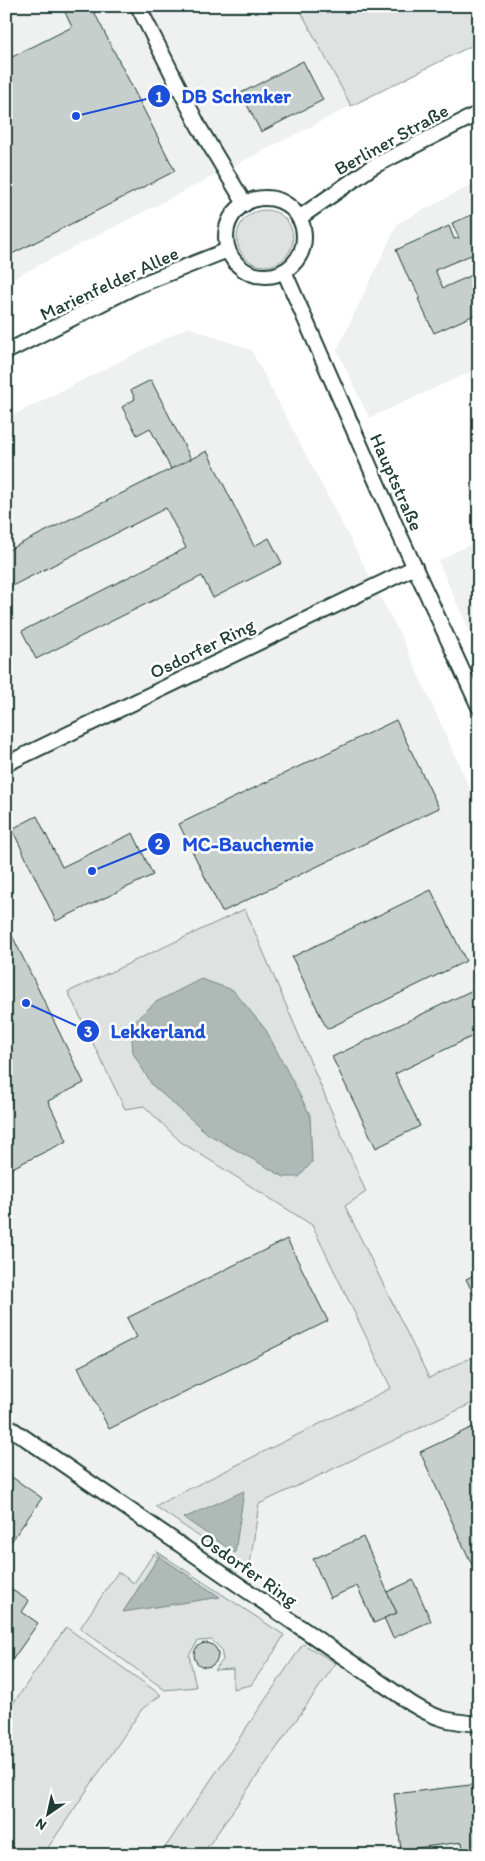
<svg xmlns="http://www.w3.org/2000/svg" width="485" height="1861" font-family="Itim,sans-serif">
	<rect width="100%" height="100%" fill="#fff"/>
	<filter id="ink" filterUnits="userSpaceOnUse"><feTurbulence type="fractalNoise" baseFrequency=".02" numOctaves="2"/><feDisplacementMap in="SourceGraphic" scale="10" xChannelSelector="R" yChannelSelector="G"/><feConvolveMatrix kernelMatrix="1 2 1 2 8 2 1 2 1" color-interpolation-filters="sRGB"/></filter>
	<g filter="url(#ink)">
		<!-- built -->
		<g fill="#eef1f0">
			<path d="M 6,6 L 298,6 L 351,106 L 6,282 Z"/>
			<path d="M 479,181 L 479,368 L 369,418 L 337,350 L 398,223 Z"/>
			<path d="M 188,327 L 251,350 L 403,640 L 479,809 L 479,1855 L 6,1855 L 6,419 Z"/>
			<path d="M 479,540 L 479,652 L 438,561 Z"/>
		</g>
		<!-- green -->
		<g fill="#dee3e2" stroke="#7e908b">
			<path d="M 298,6 L 479,6 L 479,42 L 351,106 Z"/>
			<circle cx="265" cy="238" r="28"/>
			<path d="M 245,909 L 366,1192 L 345,1206 L 429,1378 L 479,1354 L 479,1400 L 259,1504 L 249,1571 L 155,1506 L 391,1388 L 312,1225 L 181,1142 L 144,1106 L 125,1109 L 68,992 Z"/>
			<path d="M 156,1551 L 284,1635 L 274,1652 L 251,1685 L 233,1689 L 233,1669 L 214,1670 L 223,1660 L 221,1649 L 212,1640 L 198,1641 L 189,1655 L 196,1687 L 165,1690 L 80,1628 L 118,1572 L 134,1583 L 154,1553 L 158,1558 L 124,1611 L 219,1597 L 159,1556 Z"/>
			<path d="M 66,1627 L 161,1695 L 142,1709 L 43,1855 L 6,1855 L 6,1714 Z"/>
			<path d="M 303,1644 L 336,1663 L 202,1855 L 160,1855 Z"/>
		</g>
		<!-- water -->
		<g fill="#afbab7" stroke="#758883">
			<path d="M 201,979 L 233,990 L 266,1030 L 310,1115 L 312,1162 L 299,1177 L 284,1177 L 208,1134 L 152,1085 L 133,1053 L 131,1024 L 156,1002 Z"/>
			<path d="M 244,1491 L 235,1553 L 184,1518 Z"/>
			<path d="M 159,1556 L 220,1597 L 123,1612 Z"/>
		</g>
		<!-- building -->
		<g fill="#c7cfcc" stroke="#1f3d34">
			<path d="M 62,6 L 91,6 L 175,171 L 6,257 L 6,60 L 72,27 Z"/>
			<path d="M 303,61 L 323,100 L 261,132 L 241,93 Z"/>
			<path d="M 479,212 L 479,272 L 471,255 L 435,270 L 443,288 L 479,272 L 479,313 L 434,333 L 418,299 L 420,298 L 416,290 L 412,281 L 410,282 L 396,250 L 449,226 L 454,239 L 459,238 L 452,223 Z"/>
			<path d="M 151,380 L 191,459 L 171,469 L 150,428 L 137,435 L 122,407 L 135,399 L 131,390 Z"/>
			<path d="M 207,451 L 254,546 L 269,538 L 282,563 L 213,598 L 202,576 L 36,659 L 22,631 L 186,548 L 166,508 L 6,589 L 6,551 Z"/>
			<path d="M 396,720 L 439,808 L 222,912 L 179,824 Z"/>
			<path d="M 37,816 L 62,867 L 133,833 L 153,875 L 56,921 L 12,829 Z"/>
			<path d="M 431,890 L 466,961 L 327,1029 L 292,957 Z"/>
			<path d="M 6,923 L 84,1083 L 48,1101 L 67,1141 L 6,1171 Z"/>
			<path d="M 479,987 L 479,1033 L 395,1074 L 420,1126 L 376,1148 L 332,1057 Z"/>
			<path d="M 287,1239 L 328,1321 L 109,1429 L 78,1367 L 137,1337 L 127,1318 Z"/>
			<path d="M 479,1273 L 479,1305 L 466,1279 Z"/>
			<path d="M 479,1424 L 479,1580 L 420,1452 Z"/>
			<path d="M 6,1473 L 42,1498 L 6,1549 Z"/>
			<path d="M 363,1537 L 397,1613 L 374,1623 L 357,1586 L 330,1598 L 313,1559 Z"/>
			<path d="M 413,1580 L 431,1621 L 393,1638 L 384,1618 L 397,1613 L 387,1592 Z"/>
			<path d="M 6,1586 L 29,1601 L 22,1612 L 38,1623 L 6,1669 Z"/>
			<circle cx="206" cy="1655" r="12"/>
			<path d="M 479,1784 L 479,1855 L 464,1855 L 462,1842 L 401,1850 L 394,1794 Z"/>
		</g>
		<g fill="none" stroke-linecap="round" stroke-linejoin="round">
			<!-- minor casing -->
			<g stroke="#1f3d34" stroke-width="18">
				<g id="minor">
					<path d="M 138,6 L 199,127 L 245,204"/>
					<circle cx="265" cy="237" r="39"/>
					<path d="M 299,218 L 372,167 L 479,113"/>
					<path d="M 284,271 L 398,531 L 479,707"/>
					<path d="M 6,352 L 134,287 L 228,250"/>
					<path d="M 6,764 L 415,567"/>
					<path d="M 6,1425 L 412,1704 C 438,1720 448,1721 479,1724"/>
				</g>
			</g>
			<!-- minor -->
			<use href="#minor" stroke="#fff" stroke-width="14"/>
		</g>
	</g>
	<g text-anchor="middle" stroke-width="5" stroke-linejoin="round" paint-order="stroke">
		<!-- street labels -->
		<g font-size="19" fill="#1f3d34" stroke="#fff">
			<text transform="translate(391 139) rotate(-29)" y="7">Berliner Straße</text>
			<text transform="translate(109 283) rotate(-25)" y="7">Marienfelder Allee</text>
			<text transform="translate(397 482) rotate(66)" y="7">Hauptstraße</text>
			<text transform="translate(202 648) rotate(-26)" y="7">Osdorfer Ring</text>
			<text transform="translate(249 1569) rotate(35)" y="7">Osdorfer Ring</text>
		</g>
	</g>
	<!-- callouts -->
	<path fill="none" stroke="#1d4ed8" stroke-width="2" d="M76 116L159 96M92 871L159 844M26 1003L88 1031"/>
	<g fill="#1d4ed8" stroke="#fff" stroke-width="2">
		<circle cx="76" cy="116" r="5"/>
		<circle cx="92" cy="871" r="5"/>
		<circle cx="26" cy="1003" r="5"/>
		<circle cx="159" cy="96" r="12"/>
		<circle cx="159" cy="844" r="12"/>
		<circle cx="88" cy="1031" r="12"/>
	</g>
	<g font-size="15" text-anchor="middle" font-weight="bold" fill="#fff">
		<text x="159" y="102">1</text>
		<text x="159" y="849">2</text>
		<text x="88" y="1037">3</text>
	</g>
	<g font-size="20" text-anchor="middle" font-weight="bold" fill="#1d4ed8" stroke="#fff" stroke-width="5" stroke-linejoin="round" paint-order="stroke">
		<text x="236" y="103">DB Schenker</text>
		<text x="248" y="851">MC-Bauchemie</text>
		<text x="158" y="1038">Lekkerland</text>
	</g>
	<!-- margin -->
	<rect width="485" height="1861" fill="none" stroke="#fff" stroke-width="25"/>
	<rect x="12" y="12" width="460" height="1836" fill="none" stroke="#1f3d34" stroke-width="2" filter="url(#ink)"/>
	<!-- north arrow -->
	<g transform="translate(48 1814) rotate(214)" stroke="#ffffff" stroke-width="4" paint-order="stroke">
	<path d="M0-4L9 19L0 12L-9 19Z" fill="#1f3d34"/>
	<text y="-8" font-size="14" font-weight="bold" text-anchor="middle" fill="#1f3d34">N</text>
	</g>
</svg>
